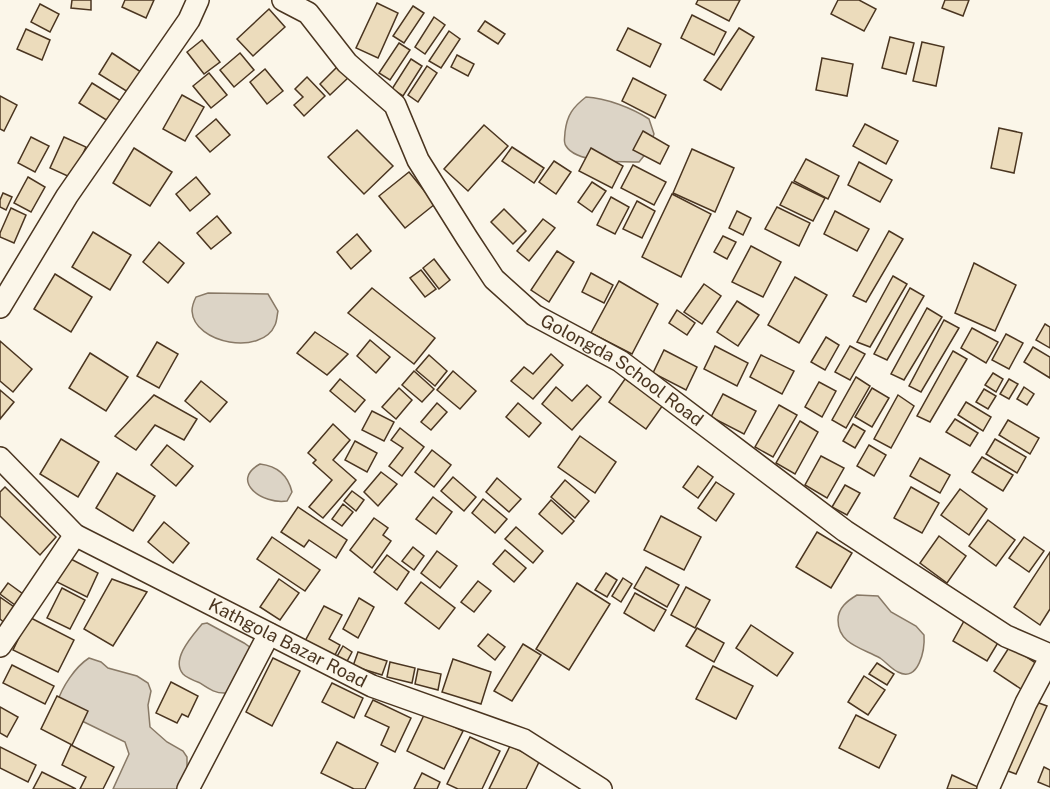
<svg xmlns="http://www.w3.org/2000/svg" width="1050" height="789" font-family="'Public Sans',sans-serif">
	<rect width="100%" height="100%" fill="#fbf6e9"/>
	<!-- water -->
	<g fill="#dcd4c6" stroke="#887966" stroke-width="1.5">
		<path d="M 586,97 C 606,98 632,108 649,119 L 654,134 L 647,152 L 639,162 C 621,162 576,163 566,146 C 563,142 565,137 565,132 C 567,115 573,107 586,97 Z"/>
		<path d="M 208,293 L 268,294 L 278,311 C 277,315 277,321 275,325 C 262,356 194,344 192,311 C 192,306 194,301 196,297 Z"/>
		<path d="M 260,464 C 277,466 288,475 292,492 L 287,501 C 263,505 229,481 260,464 Z"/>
		<path d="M 857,595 L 878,596 L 891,612 L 916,626 L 924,635 C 925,649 919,683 898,672 C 891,669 886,662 880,658 C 862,648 838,644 838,620 C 838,608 847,601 857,595 Z"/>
		<path d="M 207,623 L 244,643 L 251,648 L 227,693 C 216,694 209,689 200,683 C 195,681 187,678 183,674 C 170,659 194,634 202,624 Z"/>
		<path d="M 89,658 L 101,662 L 108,668 L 137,676 L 148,683 L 151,691 L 148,705 L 150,727 L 167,742 L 183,751 L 187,757 L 187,771 L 178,789 L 113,789 L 129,754 L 125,742 L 80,720 L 57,703 C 62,687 75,667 89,658 Z"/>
	</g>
	<!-- building -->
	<g fill="#ecdcbc" stroke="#4a3520" stroke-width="1.5">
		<path d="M 72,0 L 91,0 L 91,10 L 71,8 Z"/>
		<path d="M 125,0 L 154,0 L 146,18 L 122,7 Z"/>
		<path d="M 698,0 L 740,0 L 729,21 L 696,4 Z"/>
		<path d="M 838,0 L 859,0 L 876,9 L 864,31 L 831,14 Z"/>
		<path d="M 945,0 L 969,0 L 963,16 L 942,8 Z"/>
		<path d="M 377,3 L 398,13 L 378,58 L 356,48 Z"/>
		<path d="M 40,4 L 59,14 L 50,32 L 31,22 Z"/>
		<path d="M 413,6 L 424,13 L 404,43 L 393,36 Z"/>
		<path d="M 269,9 L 285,27 L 253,56 L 237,39 Z"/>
		<path d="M 692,15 L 726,32 L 714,55 L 681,38 Z"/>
		<path d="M 434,17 L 445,25 L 425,54 L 415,47 Z"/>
		<path d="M 485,21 L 505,34 L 498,44 L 478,31 Z"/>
		<path d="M 628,28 L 661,44 L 650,67 L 617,50 Z"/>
		<path d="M 739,28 L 754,37 L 721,90 L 704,80 Z"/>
		<path d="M 26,29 L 50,40 L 42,60 L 17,49 Z"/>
		<path d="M 449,31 L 460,39 L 441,68 L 429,61 Z"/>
		<path d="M 890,37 L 914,43 L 906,74 L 882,68 Z"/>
		<path d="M 202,40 L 220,62 L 204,74 L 187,52 Z"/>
		<path d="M 922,42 L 944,47 L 936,86 L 913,81 Z"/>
		<path d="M 399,43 L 410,50 L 390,80 L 379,73 Z"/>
		<path d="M 112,53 L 141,72 L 128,92 L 99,74 Z"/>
		<path d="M 240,53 L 254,70 L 234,87 L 220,70 Z"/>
		<path d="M 457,55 L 474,64 L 468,76 L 451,67 Z"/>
		<path d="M 822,58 L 853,64 L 847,96 L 816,90 Z"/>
		<path d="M 411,59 L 422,66 L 403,96 L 392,89 Z"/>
		<path d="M 339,65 L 350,76 L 330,95 L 320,84 Z"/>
		<path d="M 427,66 L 437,73 L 418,102 L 408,95 Z"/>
		<path d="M 265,69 L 283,91 L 267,104 L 250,82 Z"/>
		<path d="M 209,73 L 227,95 L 211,108 L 193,86 Z"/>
		<path d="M 307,77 L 325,96 L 304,116 L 294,105 L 303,97 L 295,89 Z"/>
		<path d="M 633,78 L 666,95 L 655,118 L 622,101 Z"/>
		<path d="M 92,83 L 121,101 L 108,121 L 79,103 Z"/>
		<path d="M 182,95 L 204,107 L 185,141 L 163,129 Z"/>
		<path d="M 0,96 L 17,105 L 4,131 L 0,129 Z"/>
		<path d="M 216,119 L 230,135 L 210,152 L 196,136 Z"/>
		<path d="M 865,124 L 898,141 L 886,164 L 853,146 Z"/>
		<path d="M 484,125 L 508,146 L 468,191 L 444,169 Z"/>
		<path d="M 999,128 L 1022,133 L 1014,173 L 991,168 Z"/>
		<path d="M 357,130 L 393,166 L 364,194 L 328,157 Z"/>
		<path d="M 643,131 L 669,146 L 660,164 L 633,150 Z"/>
		<path d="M 31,137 L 49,146 L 35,172 L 18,163 Z"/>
		<path d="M 64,137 L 86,147 L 72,178 L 50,168 Z"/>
		<path d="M 512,147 L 544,168 L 534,183 L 502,161 Z"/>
		<path d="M 134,148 L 172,172 L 150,206 L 113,183 Z"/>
		<path d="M 591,148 L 623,166 L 612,188 L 579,171 Z"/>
		<path d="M 692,149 L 734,168 L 715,212 L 673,193 Z"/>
		<path d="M 806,159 L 839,176 L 828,199 L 794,181 Z"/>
		<path d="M 554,161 L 571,172 L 556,194 L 539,182 Z"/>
		<path d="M 859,162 L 892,180 L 880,202 L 848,185 Z"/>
		<path d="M 633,165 L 666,182 L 654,205 L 621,188 Z"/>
		<path d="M 409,172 L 435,204 L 405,228 L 379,196 Z"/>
		<path d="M 28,177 L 45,187 L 31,212 L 14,203 Z"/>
		<path d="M 196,177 L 210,194 L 190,211 L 176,194 Z"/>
		<path d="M 592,182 L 606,191 L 592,212 L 578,202 Z"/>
		<path d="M 792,182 L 825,198 L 813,221 L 780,205 Z"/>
		<path d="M 3,193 L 12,197 L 6,210 L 0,207 L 0,200 Z"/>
		<path d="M 672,194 L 711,214 L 681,277 L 642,257 Z"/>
		<path d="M 611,197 L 629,207 L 615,234 L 597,225 Z"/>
		<path d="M 637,201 L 655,211 L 642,238 L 623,229 Z"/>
		<path d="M 777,207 L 810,223 L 799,246 L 765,229 Z"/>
		<path d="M 11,208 L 26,215 L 14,243 L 0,237 L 0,233 Z"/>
		<path d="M 504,209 L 526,231 L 513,244 L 491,222 Z"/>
		<path d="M 737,211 L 751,218 L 743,235 L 729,228 Z"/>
		<path d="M 835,211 L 869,229 L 857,251 L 824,234 Z"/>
		<path d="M 217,216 L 231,233 L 211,249 L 197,233 Z"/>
		<path d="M 543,219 L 555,228 L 529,261 L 517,251 Z"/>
		<path d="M 889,231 L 903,239 L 866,302 L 853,296 Z"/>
		<path d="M 93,232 L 131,255 L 110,290 L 72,267 Z"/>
		<path d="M 357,234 L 371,251 L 351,269 L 337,252 Z"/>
		<path d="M 723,236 L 736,242 L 727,259 L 714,252 Z"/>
		<path d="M 159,242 L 184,263 L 168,283 L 143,262 Z"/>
		<path d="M 751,246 L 781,262 L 763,297 L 732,282 Z"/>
		<path d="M 557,251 L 574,262 L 549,302 L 531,290 Z"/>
		<path d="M 434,259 L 450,280 L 439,289 L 423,268 Z"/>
		<path d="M 974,263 L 1016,285 L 995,331 L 955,313 Z"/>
		<path d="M 421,270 L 436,289 L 425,297 L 410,278 Z"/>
		<path d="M 591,273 L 613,285 L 604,303 L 582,292 Z"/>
		<path d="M 55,274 L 92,297 L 71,332 L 34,309 Z"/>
		<path d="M 893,276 L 907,284 L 870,347 L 857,342 Z"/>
		<path d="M 795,277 L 827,295 L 799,343 L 768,325 Z"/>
		<path d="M 619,281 L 658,304 L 632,354 L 591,333 Z"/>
		<path d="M 704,284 L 721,296 L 702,324 L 684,312 Z"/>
		<path d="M 372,288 L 435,338 L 414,364 L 348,313 Z"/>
		<path d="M 910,288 L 924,296 L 887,360 L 874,354 Z"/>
		<path d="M 737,301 L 759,315 L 738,346 L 717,332 Z"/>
		<path d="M 927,308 L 942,317 L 904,380 L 891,374 Z"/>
		<path d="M 677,310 L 695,323 L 687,335 L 669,323 Z"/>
		<path d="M 944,320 L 959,328 L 921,392 L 909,386 Z"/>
		<path d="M 1045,324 L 1050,327 L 1050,348 L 1036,340 Z"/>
		<path d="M 972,328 L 998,342 L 986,363 L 961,348 Z"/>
		<path d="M 315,332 L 348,354 L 327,375 L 297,353 Z"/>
		<path d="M 1006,334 L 1023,343 L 1009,369 L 992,360 Z"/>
		<path d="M 826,337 L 839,345 L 825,370 L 811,362 Z"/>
		<path d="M 370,340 L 390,357 L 376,373 L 357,356 Z"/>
		<path d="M 0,341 L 32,369 L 13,392 L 0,381 Z"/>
		<path d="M 157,342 L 178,354 L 159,388 L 137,376 Z"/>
		<path d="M 715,346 L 748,363 L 737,386 L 704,369 Z"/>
		<path d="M 850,346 L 865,354 L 850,380 L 835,372 Z"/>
		<path d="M 1033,347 L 1050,357 L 1050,378 L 1024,362 Z"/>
		<path d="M 664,350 L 697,367 L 686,390 L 653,373 Z"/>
		<path d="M 953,351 L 967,359 L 930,422 L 917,416 Z"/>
		<path d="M 90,353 L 128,377 L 106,411 L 69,388 Z"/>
		<path d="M 551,354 L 563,365 L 533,399 L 511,381 L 524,367 L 533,374 Z"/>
		<path d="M 429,355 L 447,371 L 435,386 L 416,370 Z"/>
		<path d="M 761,355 L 794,371 L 782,394 L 750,377 Z"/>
		<path d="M 414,371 L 434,389 L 422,402 L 402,385 Z"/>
		<path d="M 453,371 L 476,391 L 460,409 L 437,390 Z"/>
		<path d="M 993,373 L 1003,379 L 996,392 L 985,385 Z"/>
		<path d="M 856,377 L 870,386 L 846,428 L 832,420 Z"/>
		<path d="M 340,379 L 365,400 L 355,412 L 330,391 Z"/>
		<path d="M 625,379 L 663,405 L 646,429 L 609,402 Z"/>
		<path d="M 1009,379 L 1018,384 L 1009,399 L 1000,394 Z"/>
		<path d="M 201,381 L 227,402 L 210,422 L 185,401 Z"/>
		<path d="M 819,382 L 836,391 L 822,417 L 805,407 Z"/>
		<path d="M 587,385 L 601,397 L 572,430 L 542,404 L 556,387 L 572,401 Z"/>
		<path d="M 1024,387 L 1034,394 L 1027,405 L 1017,399 Z"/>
		<path d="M 399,388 L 412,400 L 396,419 L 382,407 Z"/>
		<path d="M 872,388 L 889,398 L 872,427 L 855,417 Z"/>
		<path d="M 984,389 L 996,396 L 988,409 L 976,402 Z"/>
		<path d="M 0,390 L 14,402 L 0,419 Z"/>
		<path d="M 723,394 L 756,411 L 744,434 L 711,417 Z"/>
		<path d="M 154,395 L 197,419 L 184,440 L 155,425 L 136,450 L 115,436 Z"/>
		<path d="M 898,395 L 914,406 L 891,448 L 874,439 Z"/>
		<path d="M 966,402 L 991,417 L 983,431 L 958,415 Z"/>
		<path d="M 437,403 L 447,412 L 431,430 L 421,422 Z"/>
		<path d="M 518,403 L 541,423 L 529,437 L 506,417 Z"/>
		<path d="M 779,405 L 797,415 L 773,457 L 755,447 Z"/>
		<path d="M 372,411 L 394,422 L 384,441 L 362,430 Z"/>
		<path d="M 955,419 L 978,433 L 970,446 L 946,432 Z"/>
		<path d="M 1008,420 L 1039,438 L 1030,454 L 999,435 Z"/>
		<path d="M 800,421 L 818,432 L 795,474 L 776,463 Z"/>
		<path d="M 333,424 L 350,440 L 333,460 L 356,480 L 323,518 L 309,507 L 332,480 L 313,463 L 316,460 L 308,453 Z"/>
		<path d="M 853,424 L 865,431 L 855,448 L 843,441 Z"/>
		<path d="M 400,428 L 424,447 L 402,476 L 389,466 L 403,448 L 391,440 Z"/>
		<path d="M 580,436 L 616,462 L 595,493 L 558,467 Z"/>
		<path d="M 61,439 L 99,462 L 78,497 L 40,474 Z"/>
		<path d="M 995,439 L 1026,457 L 1017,473 L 986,454 Z"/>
		<path d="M 355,441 L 377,453 L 367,472 L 345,460 Z"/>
		<path d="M 167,445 L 193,466 L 176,486 L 151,465 Z"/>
		<path d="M 869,445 L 886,455 L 874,476 L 857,466 Z"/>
		<path d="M 432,450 L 451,465 L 434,487 L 415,472 Z"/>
		<path d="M 821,456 L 844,468 L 827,498 L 805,485 Z"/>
		<path d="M 982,457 L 1013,475 L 1003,491 L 972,472 Z"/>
		<path d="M 920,458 L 950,475 L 940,493 L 910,476 Z"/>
		<path d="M 698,466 L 713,477 L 698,498 L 683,487 Z"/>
		<path d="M 381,472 L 397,484 L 378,506 L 364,492 Z"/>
		<path d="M 117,473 L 155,496 L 133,531 L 96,508 Z"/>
		<path d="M 453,477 L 476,497 L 464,511 L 441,491 Z"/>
		<path d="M 497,478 L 521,499 L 509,512 L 486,492 Z"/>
		<path d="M 565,480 L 589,501 L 575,518 L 551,497 Z"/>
		<path d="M 716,482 L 734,494 L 716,521 L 698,508 Z"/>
		<path d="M 845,485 L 860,493 L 847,515 L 832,507 Z"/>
		<path d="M 5,487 L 56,537 L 40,555 L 0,516 L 0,492 Z"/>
		<path d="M 911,487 L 939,503 L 922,533 L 894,518 Z"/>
		<path d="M 960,489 L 987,509 L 969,535 L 941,515 Z"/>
		<path d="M 352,491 L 364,500 L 356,511 L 344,501 Z"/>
		<path d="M 433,497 L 452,512 L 436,534 L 416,519 Z"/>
		<path d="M 483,499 L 507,519 L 495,533 L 472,513 Z"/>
		<path d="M 551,500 L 574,521 L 562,534 L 539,514 Z"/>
		<path d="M 343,504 L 353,512 L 342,526 L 332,519 Z"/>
		<path d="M 298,507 L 347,540 L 336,558 L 309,540 L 304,547 L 281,532 Z"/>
		<path d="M 661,516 L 701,537 L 684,570 L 644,550 Z"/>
		<path d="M 374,518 L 388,528 L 383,535 L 391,541 L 372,568 L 350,550 Z"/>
		<path d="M 988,520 L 1015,540 L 996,566 L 969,546 Z"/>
		<path d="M 164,522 L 189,543 L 173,563 L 148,542 Z"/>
		<path d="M 516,527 L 543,551 L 533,563 L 505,539 Z"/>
		<path d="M 817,532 L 852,553 L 831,588 L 796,567 Z"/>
		<path d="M 939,536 L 966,556 L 947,583 L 920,563 Z"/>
		<path d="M 272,537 L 320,570 L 305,591 L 257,559 Z"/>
		<path d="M 1024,537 L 1044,551 L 1029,572 L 1009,558 Z"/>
		<path d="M 413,547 L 424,556 L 414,570 L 402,561 Z"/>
		<path d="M 505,550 L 526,568 L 514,582 L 493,564 Z"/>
		<path d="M 437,551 L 457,566 L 440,588 L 421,573 Z"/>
		<path d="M 1050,552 L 1050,609 L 1040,625 L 1014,607 Z"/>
		<path d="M 387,555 L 409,572 L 397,590 L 374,572 Z"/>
		<path d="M 67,557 L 98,573 L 87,597 L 55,581 Z"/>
		<path d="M 646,567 L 679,585 L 667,607 L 634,588 Z"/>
		<path d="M 606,573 L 617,580 L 607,597 L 595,590 Z"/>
		<path d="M 623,578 L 632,584 L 621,602 L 612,596 Z"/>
		<path d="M 112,579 L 147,592 L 113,646 L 84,629 Z"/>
		<path d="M 279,579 L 299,593 L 280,620 L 260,607 Z"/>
		<path d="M 478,581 L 491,591 L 474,612 L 461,602 Z"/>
		<path d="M 421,582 L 455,608 L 439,629 L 405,603 Z"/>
		<path d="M 8,583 L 23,594 L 15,605 L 0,594 Z"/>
		<path d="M 577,583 L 610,604 L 569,670 L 536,649 Z"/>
		<path d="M 686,587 L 710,600 L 695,628 L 671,615 Z"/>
		<path d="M 62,588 L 85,600 L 70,629 L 47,618 Z"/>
		<path d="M 635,593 L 666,610 L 654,631 L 624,613 Z"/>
		<path d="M 0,597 L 17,609 L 6,624 L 0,619 Z"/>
		<path d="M 359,598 L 374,607 L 358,638 L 343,629 Z"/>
		<path d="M 324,606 L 342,615 L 329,639 L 340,645 L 333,659 L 304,643 Z"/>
		<path d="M 29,617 L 74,640 L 58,672 L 13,650 Z"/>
		<path d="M 964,621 L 999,641 L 987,661 L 953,641 Z"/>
		<path d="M 751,625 L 793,653 L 777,676 L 736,648 Z"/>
		<path d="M 697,628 L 724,643 L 714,662 L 686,646 Z"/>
		<path d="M 488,634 L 505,647 L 495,660 L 478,646 Z"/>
		<path d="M 523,644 L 541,655 L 512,701 L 494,691 Z"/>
		<path d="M 343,646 L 352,652 L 345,665 L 335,660 Z"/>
		<path d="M 1010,646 L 1040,666 L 1024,691 L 994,671 Z"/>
		<path d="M 358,652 L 387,661 L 382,675 L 353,666 Z"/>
		<path d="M 273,658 L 300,671 L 272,726 L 246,712 Z"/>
		<path d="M 453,659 L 491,672 L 481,704 L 442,692 Z"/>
		<path d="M 390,662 L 415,668 L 412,683 L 387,677 Z"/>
		<path d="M 877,663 L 894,674 L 887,685 L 869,674 Z"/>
		<path d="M 12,665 L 54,686 L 45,704 L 3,683 Z"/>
		<path d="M 713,666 L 753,686 L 736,719 L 696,699 Z"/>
		<path d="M 418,669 L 441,674 L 438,690 L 415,684 Z"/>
		<path d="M 864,676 L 885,690 L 868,715 L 848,702 Z"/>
		<path d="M 171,682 L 198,696 L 188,717 L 182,714 L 177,723 L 156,713 Z"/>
		<path d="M 332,683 L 363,698 L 354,718 L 322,702 Z"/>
		<path d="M 57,696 L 88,711 L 72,745 L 41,729 Z"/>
		<path d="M 1020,696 L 1047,706 L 1016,774 L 989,764 Z"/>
		<path d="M 373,700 L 411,718 L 395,752 L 381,745 L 389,727 L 365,716 Z"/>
		<path d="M 0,707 L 18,717 L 7,737 L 0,733 Z"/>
		<path d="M 425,713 L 463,731 L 444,769 L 407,751 Z"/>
		<path d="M 856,715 L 896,735 L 879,768 L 839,748 Z"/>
		<path d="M 470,737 L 500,751 L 482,789 L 458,789 L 447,784 Z"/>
		<path d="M 337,742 L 378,763 L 365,789 L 354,789 L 321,773 Z"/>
		<path d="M 71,745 L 114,767 L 103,789 L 80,789 L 86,777 L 62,765 Z"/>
		<path d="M 510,746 L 540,760 L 526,789 L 489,789 Z"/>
		<path d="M 0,747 L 36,765 L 28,782 L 0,768 Z"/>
		<path d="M 1044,767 L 1050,770 L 1050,787 L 1038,782 Z"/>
		<path d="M 42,772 L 76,789 L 33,789 Z"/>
		<path d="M 422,773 L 440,782 L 437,789 L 414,789 Z"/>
		<path d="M 952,775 L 978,787 L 977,789 L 947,789 Z"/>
	</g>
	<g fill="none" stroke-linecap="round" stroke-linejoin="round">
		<!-- street casing -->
		<g stroke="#4a3520" stroke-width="24">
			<g id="street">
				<path id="s1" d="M 283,0 L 308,13 L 347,63 L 395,105 L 418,160 L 467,238 L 494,279 L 534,315 L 620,361 L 845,531 L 1006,636 L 1050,655"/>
				<path d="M 0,307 L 67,196 L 189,20 L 198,0"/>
				<path id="s2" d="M 0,458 L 75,535 L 372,686 L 524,740 L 601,789"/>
				<path d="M 0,646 L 75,535"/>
				<path d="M 188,789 L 269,634"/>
				<path d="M 988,789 L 1026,703 L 1050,658"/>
			</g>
		</g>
		<!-- street -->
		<use href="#street" stroke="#fbf6e9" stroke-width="21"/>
	</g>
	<g text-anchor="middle" stroke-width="4.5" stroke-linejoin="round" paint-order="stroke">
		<!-- street labels -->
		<g font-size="18" fill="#4a3520" stroke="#fbf6e9">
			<text dy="6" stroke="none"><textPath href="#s1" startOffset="514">Golongda School Road</textPath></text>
			<text dy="6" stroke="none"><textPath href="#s2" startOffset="346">Kathgola Bazar Road</textPath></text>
		</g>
	</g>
</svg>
